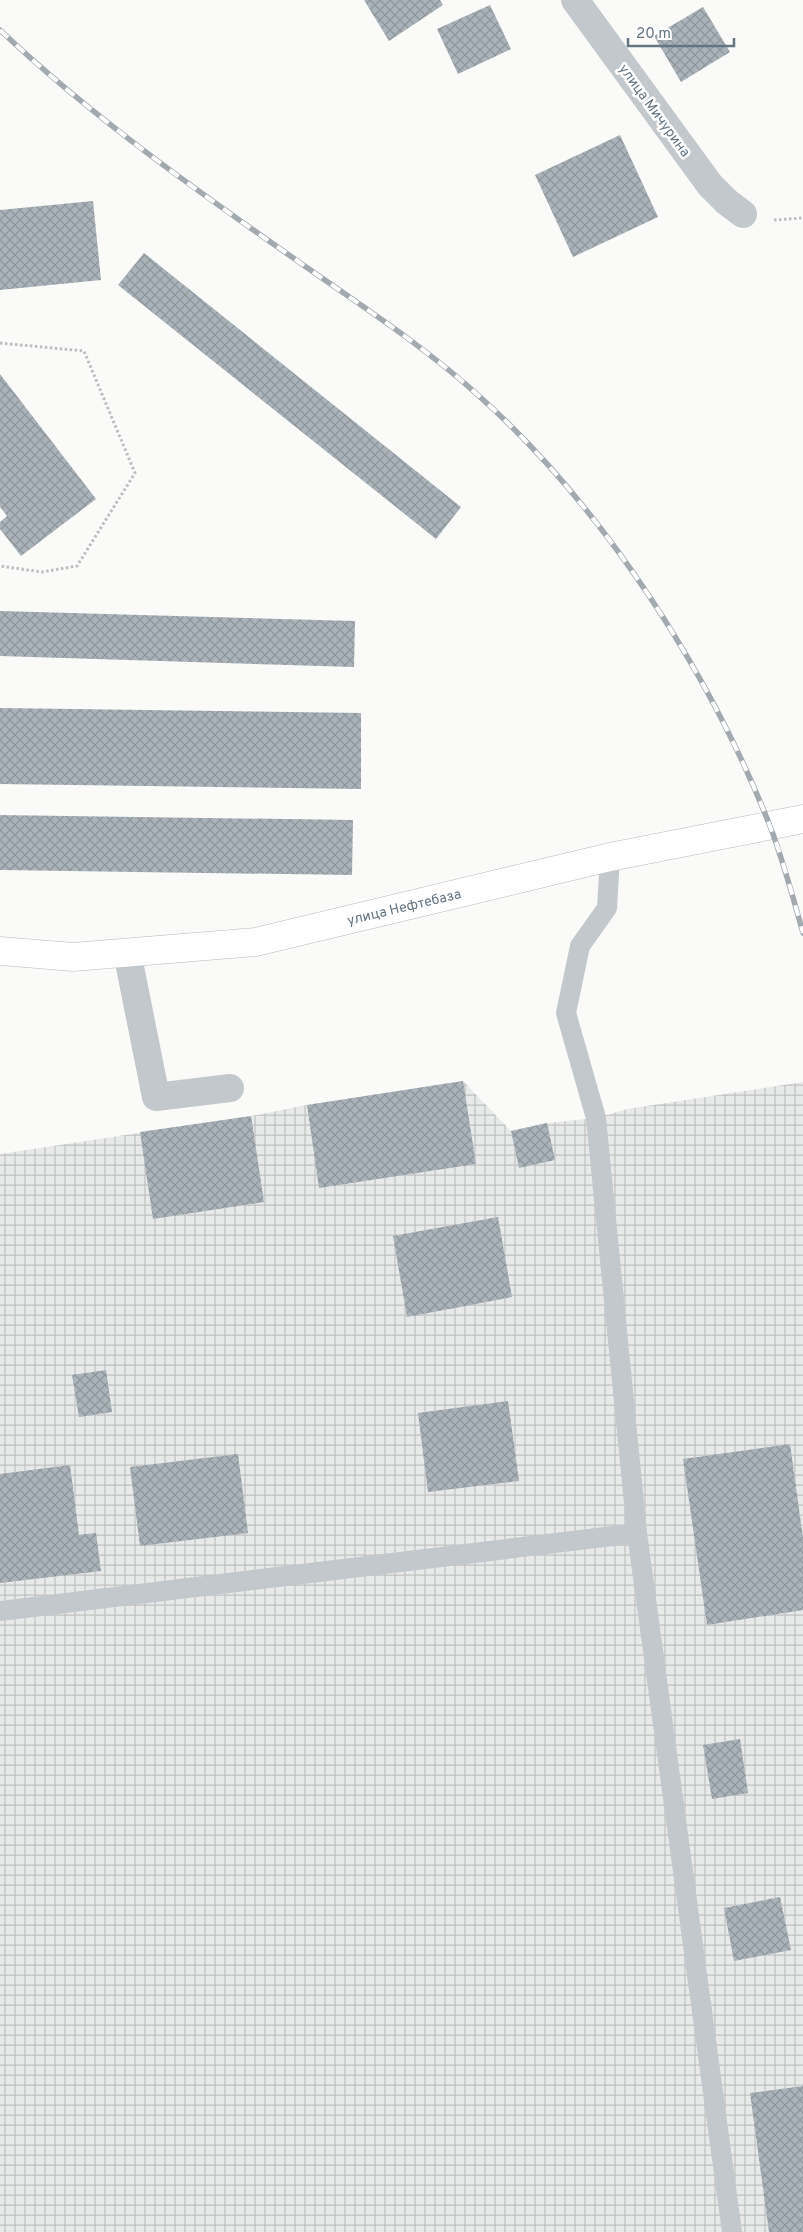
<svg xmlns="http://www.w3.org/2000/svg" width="803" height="2232" font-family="Overpass,sans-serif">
	<defs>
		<pattern id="industrial-grid" width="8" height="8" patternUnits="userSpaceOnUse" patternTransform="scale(1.25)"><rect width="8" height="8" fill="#e8e9e9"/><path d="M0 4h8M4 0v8" fill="none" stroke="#c0c1c2"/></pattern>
		<pattern id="building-cross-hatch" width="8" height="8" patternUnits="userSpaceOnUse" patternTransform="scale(1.25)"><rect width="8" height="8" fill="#aab3b9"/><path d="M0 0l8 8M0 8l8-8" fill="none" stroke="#8e969c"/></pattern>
	</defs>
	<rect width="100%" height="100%" fill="#fafaf8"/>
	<!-- industrial -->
	<path fill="url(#industrial-grid)" d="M 463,1081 L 511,1131 L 547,1123 L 596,1118 L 627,1109 L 803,1082 L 803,2232 L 0,2232 L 0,1154 L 251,1116 L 307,1105 Z"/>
	<!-- building -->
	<g fill="url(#building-cross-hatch)">
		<path d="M 364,0 L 440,0 L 443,5 L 389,41 Z"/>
		<path d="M 490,5 L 511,49 L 458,74 L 437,29 Z"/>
		<path d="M 703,7 L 730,52 L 681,82 L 654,36 Z"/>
		<path d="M 620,135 L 658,217 L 573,257 L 535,175 Z"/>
		<path d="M 93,201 L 101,280 L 0,290 L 0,210 Z"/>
		<path d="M 144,253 L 461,507 L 436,539 L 118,285 Z"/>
		<path d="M 0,374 L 96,499 L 21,556 L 0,529 L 0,522 L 7,516 L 0,507 Z"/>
		<path d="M 0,611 L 355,621 L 354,667 L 0,656 Z"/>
		<path d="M 0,708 L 361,713 L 361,789 L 0,784 Z"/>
		<path d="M 0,815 L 353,820 L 352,875 L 0,870 Z"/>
		<path d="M 463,1081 L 476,1164 L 319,1188 L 307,1105 Z"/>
		<path d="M 251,1116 L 264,1202 L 153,1219 L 140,1132 Z"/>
		<path d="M 547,1123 L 555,1160 L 519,1168 L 511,1131 Z"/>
		<path d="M 498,1217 L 512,1297 L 407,1317 L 393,1236 Z"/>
		<path d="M 106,1370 L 112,1412 L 79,1417 L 72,1375 Z"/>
		<path d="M 508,1401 L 519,1481 L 428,1492 L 418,1413 Z"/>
		<path d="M 790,1444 L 803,1538 L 803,1610 L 707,1625 L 683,1459 Z"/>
		<path d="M 238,1454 L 248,1533 L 140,1546 L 130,1467 Z"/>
		<path d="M 70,1465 L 79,1535 L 96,1533 L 101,1571 L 0,1583 L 0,1474 Z"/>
		<path d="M 740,1739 L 748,1793 L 712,1799 L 703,1745 Z"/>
		<path d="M 780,1897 L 791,1950 L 734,1961 L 724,1908 Z"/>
		<path d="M 803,2086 L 803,2232 L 769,2232 L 750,2093 Z"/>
	</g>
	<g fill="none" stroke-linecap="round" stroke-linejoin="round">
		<!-- primary casing -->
		<g stroke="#b5babe" stroke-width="29">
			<g id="primary">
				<path id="s1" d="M 0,951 L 73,957 L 256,942 L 610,857 L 803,819"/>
			</g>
		</g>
		<!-- path -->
		<g stroke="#bbbfc2" stroke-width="3" stroke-dasharray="2.5 2.5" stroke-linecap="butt">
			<path d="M 774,220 L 803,218"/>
			<path d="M 0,343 L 84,351 L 135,473 L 77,566 L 42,572 L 0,566"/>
		</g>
		<!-- service -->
		<g stroke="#c3c8cc" stroke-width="20">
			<path d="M 610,857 L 607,908 L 580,946 L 566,1013 L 596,1118 L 637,1533 L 732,2232"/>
			<path d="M 0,1611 L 637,1533"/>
		</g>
		<!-- minor -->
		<g stroke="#c3c8cc" stroke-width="28">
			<path d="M 575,0 L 710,185 L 727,202 L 743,214"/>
			<path d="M 127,952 L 156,1097 L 230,1088"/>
		</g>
		<!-- primary -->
		<use href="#primary" stroke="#fff" stroke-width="28"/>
		<!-- rail casing -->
		<g stroke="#a2aab0" stroke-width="5.5">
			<path id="rail" d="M 0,30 C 92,117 196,190 299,262 C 360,305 424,346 479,396 C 603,507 709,671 770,826 C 783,860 793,897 803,933"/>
		</g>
		<!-- rail -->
		<use href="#rail" stroke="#fff" stroke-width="4" stroke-dasharray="11" stroke-linecap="butt"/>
	</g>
	<g text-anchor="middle" stroke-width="5" stroke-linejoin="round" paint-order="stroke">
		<!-- street labels -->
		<g font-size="14" fill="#657683" stroke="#fff">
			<text transform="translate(655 110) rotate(54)" y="5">улица Мичурина</text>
			<text dy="5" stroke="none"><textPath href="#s1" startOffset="409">улица Нефтебаза</textPath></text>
		</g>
	</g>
	<!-- scale -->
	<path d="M628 38v8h106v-8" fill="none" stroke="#657683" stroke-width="2.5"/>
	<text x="636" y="38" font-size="15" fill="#657683" stroke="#ffffff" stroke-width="4" paint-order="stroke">20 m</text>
</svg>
